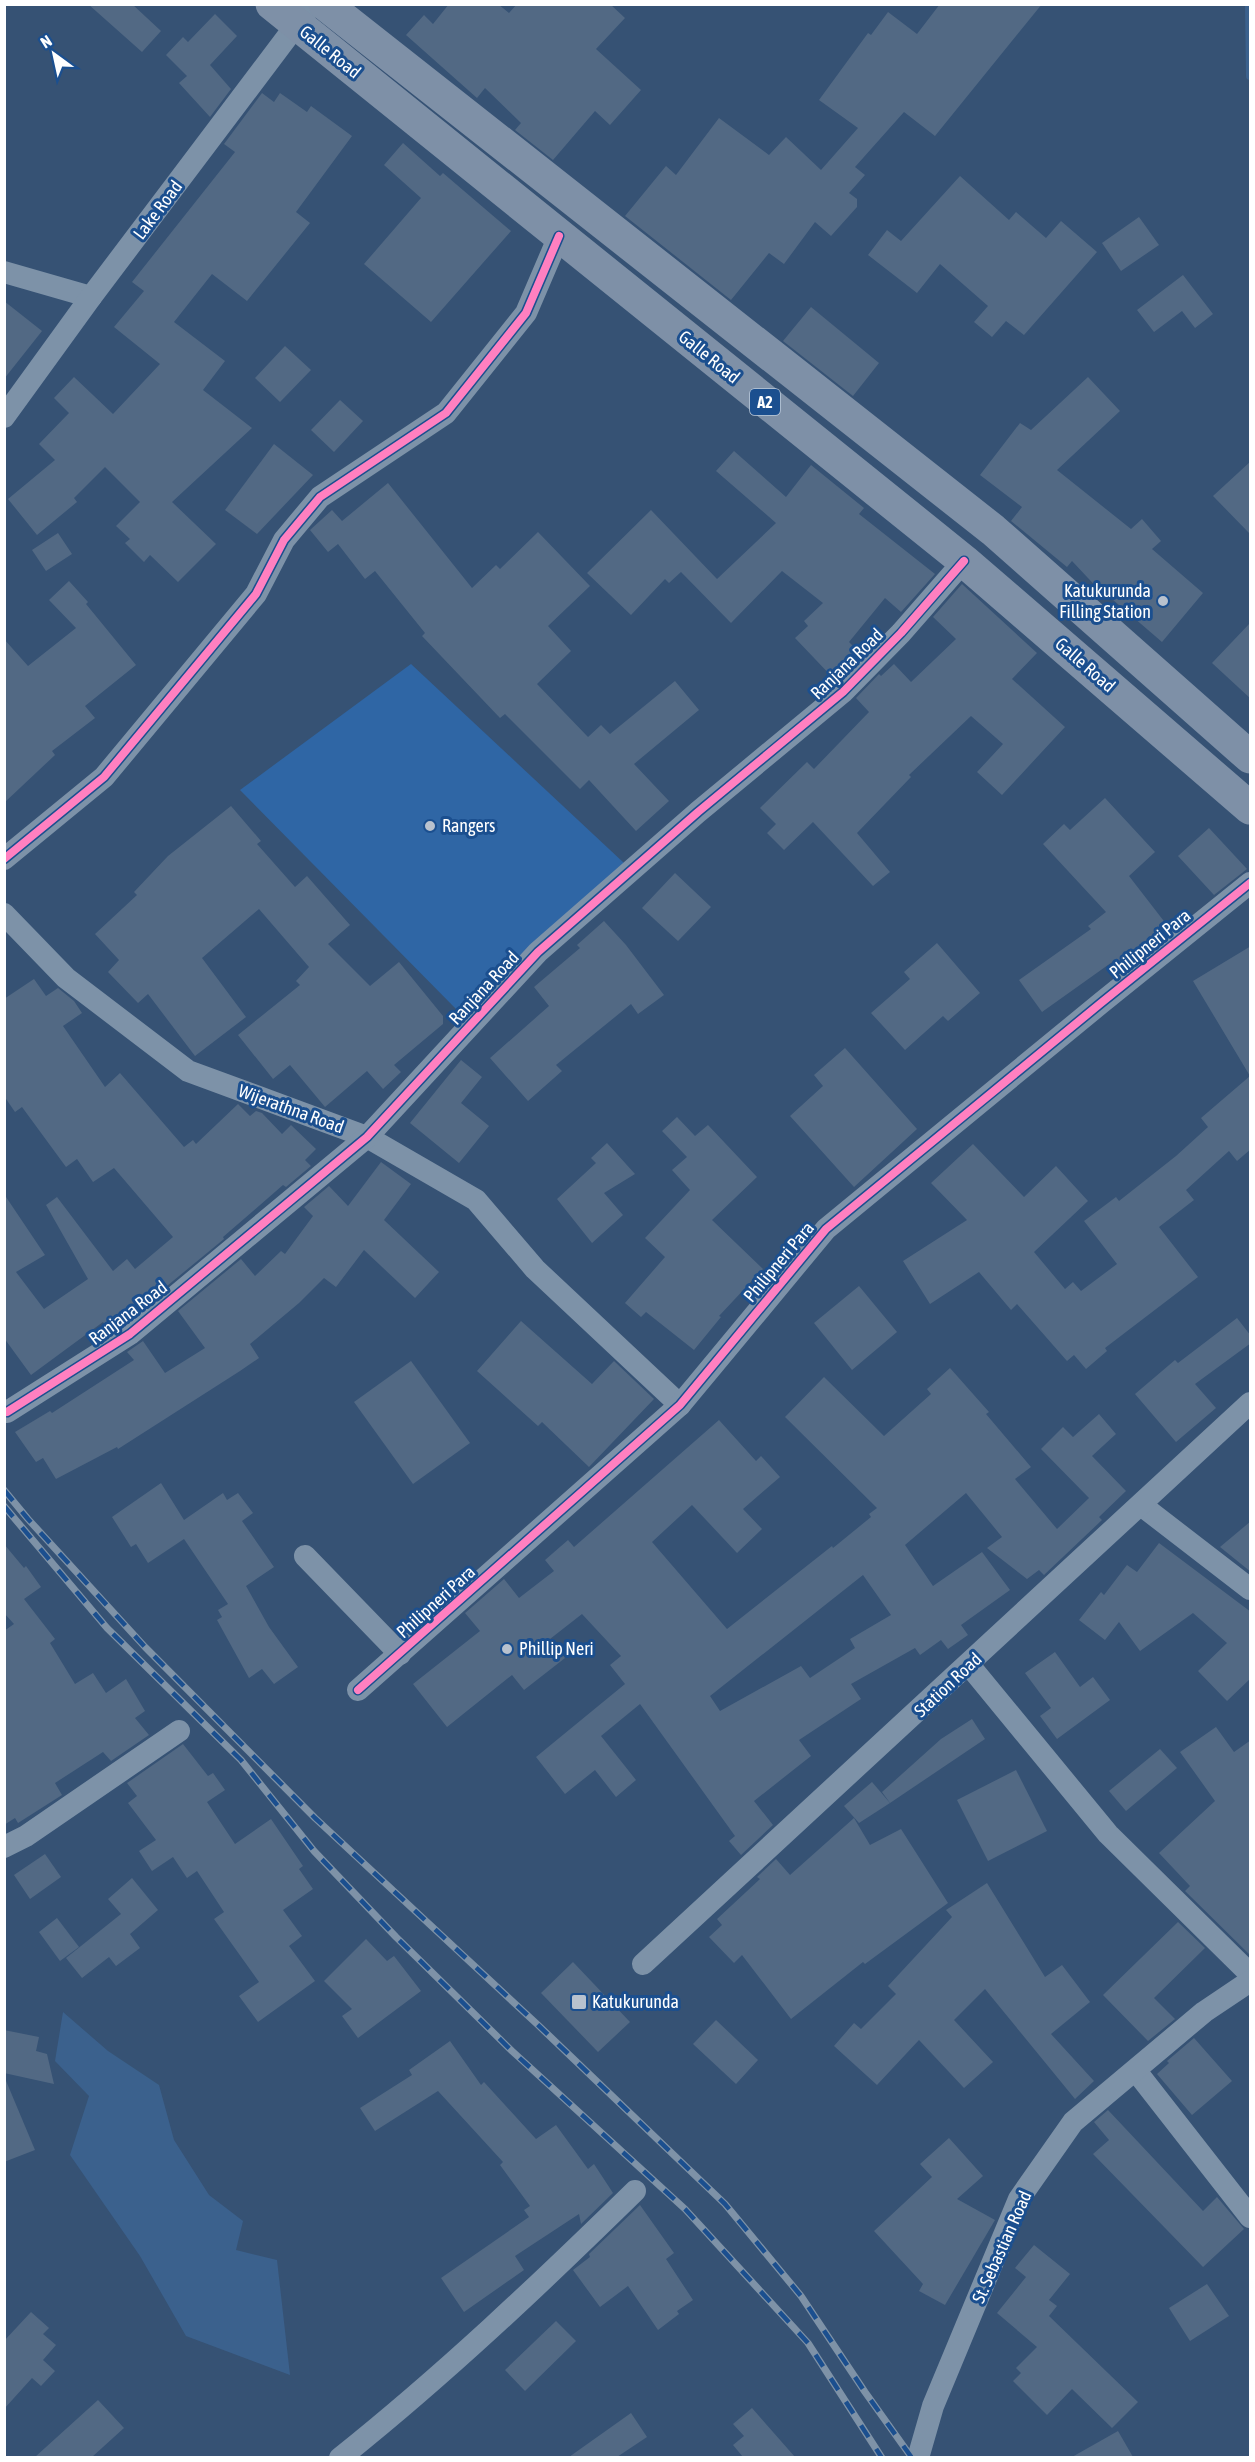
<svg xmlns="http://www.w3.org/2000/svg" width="1255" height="2462" font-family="'Asap Condensed',sans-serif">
	<rect width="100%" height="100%" fill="#365274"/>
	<!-- green -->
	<path fill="#2f66a5" d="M 411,664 L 624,863 L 458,1011 L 240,790 Z"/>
	<!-- water -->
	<path fill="#3b618d" d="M 63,2012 L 108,2051 L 159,2085 L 174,2140 L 209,2195 L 243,2221 L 236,2250 L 277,2260 L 290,2375 L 186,2336 L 140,2256 L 70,2155 L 89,2096 L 55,2061 Z"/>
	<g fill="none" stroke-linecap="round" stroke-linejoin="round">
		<!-- stream -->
		<path stroke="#3b618d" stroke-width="8" d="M 1249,4 L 1250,76"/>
	</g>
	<!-- building -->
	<g fill="#526984" fill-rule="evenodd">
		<path d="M 88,4 L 132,4 L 161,31 L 142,52 Z"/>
		<path d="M 449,4 L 498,4 L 509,13 L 517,4 L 610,4 L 625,18 L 596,49 L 641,90 L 610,125 L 595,111 L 553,160 L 515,130 L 521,123 L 485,88 L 477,98 L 406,35 L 424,15 L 433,24 Z"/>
		<path d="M 940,4 L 1042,4 L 935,136 L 904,112 L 855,167 L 865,175 L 849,193 L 857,199 L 857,207 L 831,236 L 815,222 L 784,264 L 769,253 L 731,300 L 625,216 L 666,166 L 676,175 L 719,118 L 769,155 L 786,137 L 821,170 L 858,128 L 819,100 L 868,33 L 871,35 L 888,12 L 917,34 Z"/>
		<path d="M 215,14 L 237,36 L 210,65 L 231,89 L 210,117 L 179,83 L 187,76 L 166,55 L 183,37 L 188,42 Z"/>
		<path d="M 262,93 L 274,102 L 280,93 L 307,112 L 311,106 L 352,136 L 296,212 L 310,223 L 247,301 L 212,274 L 174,322 L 225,361 L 203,390 L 252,428 L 172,502 L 216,544 L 178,582 L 150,555 L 144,562 L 125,543 L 130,539 L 116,526 L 140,502 L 105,467 L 74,498 L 77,502 L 37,535 L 8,499 L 55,460 L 39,444 L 69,413 L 54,398 L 74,377 L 113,414 L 160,364 L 114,327 L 144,291 L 132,282 L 235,152 L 224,144 Z"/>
		<path d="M 403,143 L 440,176 L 443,173 L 511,231 L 431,322 L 364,264 L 421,198 L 384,165 Z"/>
		<path d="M 960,176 L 1009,220 L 1016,212 L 1046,238 L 1061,221 L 1097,252 L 1024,335 L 1006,321 L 992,337 L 974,322 L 988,306 L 940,264 L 917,293 L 868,255 L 887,230 L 901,241 Z"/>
		<path d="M 1139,217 L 1159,245 L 1121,271 L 1102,243 Z"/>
		<path d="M 1183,275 L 1213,314 L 1195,328 L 1182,311 L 1154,332 L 1137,310 Z"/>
		<path d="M 4,301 L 42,331 L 4,379 Z"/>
		<path d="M 811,307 L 879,363 L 853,396 L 783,341 Z"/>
		<path d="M 285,346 L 311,370 L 280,402 L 255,378 Z"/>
		<path d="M 1088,377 L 1120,411 L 1057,470 L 1131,529 L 1142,519 L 1161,541 L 1152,549 L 1203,593 L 1162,642 L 1105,593 L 1103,594 L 1072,561 L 1067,567 L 1011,521 L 1022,507 L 980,475 L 1020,423 L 1031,430 Z"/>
		<path d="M 340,400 L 363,421 L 334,452 L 311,430 Z"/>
		<path d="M 274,444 L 313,475 L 257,534 L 225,510 Z"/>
		<path d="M 734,451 L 786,497 L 811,465 L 864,508 L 859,514 L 935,574 L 901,612 L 885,598 L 849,642 L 861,654 L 835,680 L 795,638 L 808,626 L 804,621 L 823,603 L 782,571 L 731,623 L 681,572 L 669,583 L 665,579 L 631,615 L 587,573 L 651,510 L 717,579 L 776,523 L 716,471 Z"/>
		<path d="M 1251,461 L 1251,535 L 1213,496 Z"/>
		<path d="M 388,483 L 472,588 L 496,565 L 500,569 L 538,532 L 590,586 L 548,626 L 571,651 L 537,684 L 588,737 L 601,725 L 610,734 L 675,681 L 699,710 L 634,764 L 669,801 L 636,831 L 589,780 L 580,789 L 505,714 L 500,718 L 422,636 L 425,633 L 375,571 L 365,579 L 338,544 L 328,552 L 310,530 L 332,510 L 342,521 Z"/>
		<path d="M 58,533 L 72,554 L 46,571 L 32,550 Z"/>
		<path d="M 69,581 L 88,602 L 86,604 L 136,665 L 85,706 L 95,718 L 52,751 L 55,755 L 4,803 L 4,639 L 28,666 L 76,628 L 49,600 Z"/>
		<path d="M 962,584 L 1037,653 L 1012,679 L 1065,727 L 1002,795 L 977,772 L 1003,744 L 971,716 L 909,775 L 911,777 L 857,833 L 890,872 L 873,886 L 813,822 L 784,850 L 767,833 L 776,824 L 760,808 L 807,762 L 814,769 L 869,712 L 856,698 L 879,674 L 881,676 L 894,664 L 911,682 L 956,639 L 933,617 Z"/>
		<path d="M 1251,622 L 1251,699 L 1212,663 Z"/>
		<path d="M 1105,798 L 1155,852 L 1129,876 L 1170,929 L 1121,967 L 1115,960 L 1042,1012 L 1019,980 L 1091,929 L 1088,926 L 1106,912 L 1043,844 L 1064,824 L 1070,830 Z"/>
		<path d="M 231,806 L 261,841 L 257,844 L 295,887 L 307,876 L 350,925 L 328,944 L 370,986 L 399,962 L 443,1016 L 443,1024 L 394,1065 L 401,1072 L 383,1089 L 367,1071 L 325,1107 L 290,1065 L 273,1079 L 238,1035 L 300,985 L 296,981 L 309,967 L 259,909 L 202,958 L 246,1017 L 195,1056 L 148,994 L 138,1003 L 108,972 L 119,960 L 95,934 L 137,895 L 134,892 L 168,856 Z"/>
		<path d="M 1209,828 L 1247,869 L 1214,895 L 1178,856 Z"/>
		<path d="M 675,873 L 711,907 L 678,941 L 642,908 Z"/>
		<path d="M 604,921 L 626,945 L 664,995 L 638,1014 L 631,1004 L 556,1065 L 562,1071 L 528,1101 L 490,1058 L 549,1006 L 534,987 L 580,948 L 577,945 Z"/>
		<path d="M 937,943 L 980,993 L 948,1021 L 943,1016 L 905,1050 L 871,1013 L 910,979 L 904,972 Z"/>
		<path d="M 1251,946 L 1251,1149 L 1237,1161 L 1229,1151 L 1186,1190 L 1194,1200 L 1159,1227 L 1198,1277 L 1105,1348 L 1107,1351 L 1086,1369 L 1074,1355 L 1067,1361 L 1017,1304 L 1011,1310 L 979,1272 L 930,1304 L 903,1261 L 967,1220 L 931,1183 L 973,1144 L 1024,1197 L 1056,1166 L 1088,1201 L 1034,1252 L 1065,1289 L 1073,1282 L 1081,1291 L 1117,1264 L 1084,1221 L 1116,1197 L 1119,1201 L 1176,1156 L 1208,1127 L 1201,1118 L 1250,1076 L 1193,981 Z"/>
		<path d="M 34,979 L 46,996 L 58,988 L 74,1001 L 82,1013 L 63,1026 L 105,1087 L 120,1073 L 184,1147 L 193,1140 L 196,1144 L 238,1104 L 250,1116 L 256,1111 L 262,1113 L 282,1134 L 291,1125 L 316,1149 L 305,1160 L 311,1166 L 286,1187 L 283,1185 L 223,1237 L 224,1239 L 122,1323 L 110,1331 L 103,1322 L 31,1375 L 4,1338 L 4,1194 L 45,1255 L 16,1272 L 44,1309 L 88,1279 L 46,1205 L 57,1197 L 113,1271 L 127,1259 L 135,1269 L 173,1237 L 114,1168 L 93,1182 L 77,1159 L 66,1167 L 22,1107 L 15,1112 L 4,1096 L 4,999 Z"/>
		<path d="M 845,1048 L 917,1129 L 854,1187 L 790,1116 L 823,1086 L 814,1075 Z"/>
		<path d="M 461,1060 L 482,1077 L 461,1103 L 489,1126 L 459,1163 L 410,1123 Z"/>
		<path d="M 677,1117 L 695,1136 L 708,1125 L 757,1177 L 712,1220 L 763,1269 L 719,1316 L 721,1317 L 694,1350 L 646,1312 L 641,1317 L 625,1303 L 665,1257 L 645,1238 L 690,1190 L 672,1170 L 687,1157 L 662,1131 Z"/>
		<path d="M 607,1143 L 635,1174 L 604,1193 L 623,1215 L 592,1243 L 557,1199 L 596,1163 L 591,1158 Z"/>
		<path d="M 381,1162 L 411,1184 L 384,1220 L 439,1272 L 415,1298 L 364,1250 L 336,1287 L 324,1278 L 299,1303 L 250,1344 L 259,1358 L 240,1371 L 118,1449 L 117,1447 L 56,1479 L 43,1458 L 36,1462 L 15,1432 L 50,1411 L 52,1413 L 134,1360 L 127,1352 L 143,1341 L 165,1373 L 205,1348 L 178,1311 L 241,1259 L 255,1276 L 281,1251 L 285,1254 L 313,1216 L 304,1207 L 329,1186 L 348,1206 Z"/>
		<path d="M 859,1286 L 897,1332 L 852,1370 L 814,1323 Z"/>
		<path d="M 1237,1318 L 1251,1336 L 1251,1343 L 1195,1384 L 1216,1408 L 1176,1442 L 1135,1394 L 1175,1360 L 1178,1363 Z"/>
		<path d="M 521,1321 L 592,1384 L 614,1361 L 654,1399 L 589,1467 L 542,1422 L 538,1426 L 477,1371 Z"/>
		<path d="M 411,1361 L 470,1443 L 413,1484 L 354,1402 Z"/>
		<path d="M 950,1368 L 989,1412 L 986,1414 L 1031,1467 L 1015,1479 L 1057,1529 L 1089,1498 L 1041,1449 L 1063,1427 L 1073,1437 L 1099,1414 L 1116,1434 L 1092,1456 L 1126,1491 L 1099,1517 L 1102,1520 L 1044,1575 L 1039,1570 L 1027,1579 L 987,1548 L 1002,1537 L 966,1493 L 905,1545 L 933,1586 L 982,1552 L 1010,1590 L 961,1625 L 968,1635 L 948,1649 L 941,1640 L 920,1655 L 915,1648 L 851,1684 L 861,1699 L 799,1740 L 811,1756 L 754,1801 L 773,1825 L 741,1855 L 729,1841 L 735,1836 L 640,1704 L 601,1736 L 636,1780 L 616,1797 L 595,1770 L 565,1794 L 536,1757 L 625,1684 L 610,1665 L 621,1656 L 582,1614 L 550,1639 L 565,1658 L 524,1690 L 512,1675 L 447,1727 L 413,1684 L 480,1631 L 465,1613 L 504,1579 L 519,1598 L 554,1571 L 545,1560 L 568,1540 L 574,1547 L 719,1420 L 756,1461 L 761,1456 L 780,1477 L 743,1509 L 762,1529 L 737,1553 L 692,1505 L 652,1542 L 727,1629 L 832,1546 L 833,1548 L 871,1517 L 869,1514 L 877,1508 L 785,1417 L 824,1377 L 884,1436 L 931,1394 L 927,1389 ZM 863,1575 L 891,1615 L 850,1639 L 855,1648 L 810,1678 L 801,1666 L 720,1711 L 710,1696 Z"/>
		<path d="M 161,1483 L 184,1520 L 223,1493 L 227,1500 L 238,1493 L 253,1513 L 242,1521 L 274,1567 L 246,1586 L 269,1627 L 298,1667 L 274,1684 L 262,1669 L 249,1678 L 217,1620 L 222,1617 L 218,1610 L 228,1604 L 184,1539 L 148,1563 L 136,1544 L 131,1547 L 112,1517 Z"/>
		<path d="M 1251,1521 L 1251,1572 L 1220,1547 Z"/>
		<path d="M 1159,1543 L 1251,1612 L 1251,1678 L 1227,1701 L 1198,1671 L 1227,1643 L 1193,1613 L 1140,1651 L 1119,1622 L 1105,1640 L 1079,1620 L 1101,1592 L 1104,1595 L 1127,1565 L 1137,1572 Z"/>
		<path d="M 4,1544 L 24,1568 L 26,1566 L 41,1587 L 24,1599 L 55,1639 L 50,1643 L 75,1684 L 93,1673 L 106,1693 L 126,1679 L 145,1711 L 135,1718 L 149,1735 L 111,1761 L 103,1752 L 55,1783 L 62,1795 L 18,1823 L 15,1818 L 4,1825 L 4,1631 L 14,1624 L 4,1613 Z"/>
		<path d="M 1055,1652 L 1080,1687 L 1093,1677 L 1110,1700 L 1057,1739 L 1040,1716 L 1051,1708 L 1025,1673 Z"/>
		<path d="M 972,1719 L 985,1739 L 890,1803 L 882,1792 L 941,1739 Z"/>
		<path d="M 1216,1727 L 1234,1752 L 1251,1740 L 1251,1956 L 1185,1891 L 1190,1886 L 1159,1853 L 1215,1801 L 1180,1752 Z"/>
		<path d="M 183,1744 L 208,1776 L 213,1773 L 225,1790 L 207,1802 L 235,1844 L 271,1819 L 303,1866 L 299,1869 L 313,1889 L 283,1910 L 302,1936 L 289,1946 L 315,1981 L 258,2022 L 239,1996 L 259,1982 L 214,1919 L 224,1912 L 197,1871 L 187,1878 L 173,1857 L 152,1871 L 139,1851 L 156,1840 L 128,1803 L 137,1796 L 127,1783 Z"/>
		<path d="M 1160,1749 L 1177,1768 L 1126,1811 L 1109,1791 Z"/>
		<path d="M 1016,1770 L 1047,1831 L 988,1861 L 957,1800 Z"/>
		<path d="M 872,1782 L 890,1803 L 859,1823 L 844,1806 Z"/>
		<path d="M 854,1818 L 870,1845 L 901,1829 L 948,1903 L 865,1964 L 863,1962 L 791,2019 L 742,1955 L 734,1963 L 709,1937 L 722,1925 L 717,1919 L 760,1879 L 757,1877 L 776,1859 L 790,1875 Z"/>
		<path d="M 45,1854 L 61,1877 L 30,1899 L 14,1875 Z"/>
		<path d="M 132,1878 L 158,1910 L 130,1934 L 140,1948 L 116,1966 L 109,1957 L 82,1978 L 66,1958 L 121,1914 L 108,1899 Z"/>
		<path d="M 987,1883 L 1045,1977 L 1062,1965 L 1090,2002 L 1051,2034 L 1094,2081 L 1075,2099 L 985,1989 L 954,2020 L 993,2062 L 964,2088 L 919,2040 L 877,2085 L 834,2046 L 854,2023 L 861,2029 L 896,1994 L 888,1986 L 952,1917 L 946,1910 Z"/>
		<path d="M 57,1918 L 79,1947 L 60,1961 L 39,1932 Z"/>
		<path d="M 1178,1922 L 1205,1948 L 1154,1998 L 1175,2019 L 1148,2041 L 1103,1995 Z"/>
		<path d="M 366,1939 L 387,1961 L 394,1956 L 421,1991 L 358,2038 L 342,2016 L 352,2009 L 324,1981 Z"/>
		<path d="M 573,1962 L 630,2022 L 598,2052 L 541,1993 Z"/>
		<path d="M 716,2020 L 758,2060 L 736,2084 L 693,2044 Z"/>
		<path d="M 4,2030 L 39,2037 L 36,2051 L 47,2054 L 54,2084 L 4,2073 Z"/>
		<path d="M 1194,2038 L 1232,2081 L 1192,2115 L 1157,2074 L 1169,2063 L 1167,2061 Z"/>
		<path d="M 450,2041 L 481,2085 L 484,2082 L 536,2139 L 556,2125 L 588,2169 L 594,2164 L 613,2193 L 581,2224 L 579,2214 L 515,2256 L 524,2270 L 464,2312 L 441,2278 L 529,2217 L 524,2210 L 530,2206 L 500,2165 L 503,2162 L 438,2091 L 375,2131 L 360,2108 L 412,2075 L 409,2070 Z"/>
		<path d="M 4,2076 L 35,2150 L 4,2162 Z"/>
		<path d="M 1108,2110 L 1203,2211 L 1217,2197 L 1244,2229 L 1203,2267 L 1093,2154 L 1109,2140 L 1094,2122 Z"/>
		<path d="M 949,2138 L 983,2176 L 957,2199 L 995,2220 L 945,2305 L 919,2291 L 923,2284 L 874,2231 L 932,2177 L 920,2164 Z"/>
		<path d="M 640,2205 L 674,2253 L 666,2259 L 693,2300 L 677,2311 L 679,2314 L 658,2330 L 628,2286 L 600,2307 L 573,2270 L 590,2257 L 589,2254 Z"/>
		<path d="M 1034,2245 L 1070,2274 L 1049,2300 L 1057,2306 L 1049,2316 L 1138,2402 L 1112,2428 L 1072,2389 L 1047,2415 L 1013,2381 L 1021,2373 L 1016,2368 L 1037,2347 L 997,2313 L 1026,2277 L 1015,2268 Z"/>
		<path d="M 1207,2284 L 1229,2316 L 1190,2341 L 1169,2308 Z"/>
		<path d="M 31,2312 L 49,2328 L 43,2334 L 56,2345 L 43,2360 L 55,2371 L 41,2386 L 32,2378 L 4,2409 L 4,2341 Z"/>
		<path d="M 556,2321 L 576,2341 L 525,2391 L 505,2370 Z"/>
		<path d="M 98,2400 L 124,2428 L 92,2457 L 35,2457 Z"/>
		<path d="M 752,2408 L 795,2457 L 743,2457 L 733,2445 L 744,2436 L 733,2424 Z"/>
		<path d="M 631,2413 L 647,2437 L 617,2457 L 569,2457 Z"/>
		<path d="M 1118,2431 L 1133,2457 L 1072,2457 Z"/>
	</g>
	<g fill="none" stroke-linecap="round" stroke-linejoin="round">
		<!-- minor -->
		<g stroke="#7d92a8" stroke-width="22">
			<path d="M 4,272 L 91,297"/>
			<path d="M 4,417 L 91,297 L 312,4"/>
			<path d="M 4,859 L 104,777 L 256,594 L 284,540 L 320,497 L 446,413 L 526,313 L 559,236"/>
			<path d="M 4,914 L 66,978 L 188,1071 L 367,1137 L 476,1200 L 535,1269 L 680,1405"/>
			<path d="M 7,1412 L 130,1334 L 367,1137 L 538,952 L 698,812 L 843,692 L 901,633 L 964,561"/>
			<path d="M 1141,1505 L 1250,1589"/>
			<path d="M 305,1556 L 400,1654"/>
			<path d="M 969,1665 L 1108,1834 L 1250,1974"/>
			<path d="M 358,1690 L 680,1405 L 826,1229 L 1101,1003 L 1250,883"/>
			<path d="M 4,1847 L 26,1836 L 179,1731"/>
			<path d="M 643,1964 L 1250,1403"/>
			<path d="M 1136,2071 L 1250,2217"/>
			<path d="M 340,2458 C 444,2375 540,2284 635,2191"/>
			<path d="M 918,2458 L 933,2406 L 1019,2199 L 1073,2122 L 1204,2012 L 1250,1981"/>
		</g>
		<!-- trunk -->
		<g stroke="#7e90a7" stroke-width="33">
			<path d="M 272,4 L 964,561 L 1250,808"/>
			<path d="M 325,4 L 993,530 L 1250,757"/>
		</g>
		<!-- rail casing -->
		<g stroke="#7e92a7" stroke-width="7">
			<g id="rail">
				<path d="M 4,1490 L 28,1519 L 145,1647 L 315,1818 L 538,2025 L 725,2204 L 801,2296 L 865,2392 L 912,2458"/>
				<path d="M 4,1506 L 107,1628 L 241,1760 L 314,1851 L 396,1937 L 512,2051 L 685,2209 L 808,2343 L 882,2458"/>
			</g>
		</g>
		<!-- rail -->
		<use href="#rail" stroke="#1b4f8f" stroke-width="4.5" stroke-dasharray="14" stroke-linecap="butt"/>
		<!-- cycleway casing -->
		<g stroke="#1b4f8f" stroke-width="11">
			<g id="cycleway">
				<path d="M 4,859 L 104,777 L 256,594 L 284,540 L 320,497 L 446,413 L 526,313 L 559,236"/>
				<path d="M 7,1412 L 130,1334 L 367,1137 L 538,952 L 698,812 L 843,692 L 901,633 L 964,561"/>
				<path d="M 358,1690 L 680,1405 L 826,1229 L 1101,1003 L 1250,883"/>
			</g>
		</g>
		<!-- cycleway -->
		<use href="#cycleway" stroke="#ff80c0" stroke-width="8"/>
	</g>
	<!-- markers -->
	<g fill="#b9c2ce" stroke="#1b4f8f" stroke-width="2">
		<circle cx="1163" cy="601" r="6"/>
		<circle cx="430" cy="826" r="6"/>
		<circle cx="507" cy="1649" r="6"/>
		<rect x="571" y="1994" width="16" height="16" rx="3"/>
	</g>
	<g text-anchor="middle" stroke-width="6" stroke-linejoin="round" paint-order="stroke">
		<!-- shield labels -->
		<rect fill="#1b4f8f" stroke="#bbcadd" stroke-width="1.5" x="750" y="389" width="30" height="26" rx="4.5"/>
		<g font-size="16" font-weight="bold" fill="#fff">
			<text x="765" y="408">A2</text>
		</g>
		<!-- street labels -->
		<g font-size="18" fill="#fff" stroke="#1b4f8f">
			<text transform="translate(330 52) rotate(39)" y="6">Galle Road</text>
			<text transform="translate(158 210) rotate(-53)" y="6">Lake Road</text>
			<text transform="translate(709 357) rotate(39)" y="6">Galle Road</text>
			<text transform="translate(847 664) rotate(-44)" y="6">Ranjana Road</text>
			<text transform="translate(1085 665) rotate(41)" y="6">Galle Road</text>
			<text transform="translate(1150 944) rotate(-39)" y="6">Philipneri Para</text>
			<text transform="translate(484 988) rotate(-47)" y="6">Ranjana Road</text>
			<text transform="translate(291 1109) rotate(20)" y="6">Wijerathna Road</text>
			<text transform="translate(779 1262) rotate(-50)" y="6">Philipneri Para</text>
			<text transform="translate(128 1313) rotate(-37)" y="6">Ranjana Road</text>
			<text transform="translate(436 1602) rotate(-42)" y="6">Philipneri Para</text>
			<text transform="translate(948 1685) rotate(-43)" y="6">Station Road</text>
			<text transform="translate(1002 2247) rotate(-66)" y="6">St. Sebastian Road</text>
		</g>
		<!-- poi labels -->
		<g font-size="18" fill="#fff" stroke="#1b4f8f" text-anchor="start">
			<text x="1151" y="597" text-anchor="end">Katukurunda<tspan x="1151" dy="21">Filling Station</tspan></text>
			<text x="442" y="832">Rangers</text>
			<text x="519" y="1655">Phillip Neri</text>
			<text x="592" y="2008">Katukurunda</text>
		</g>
	</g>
	<!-- border -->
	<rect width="1255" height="2462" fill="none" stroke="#ffffff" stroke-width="12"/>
	<!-- north arrow -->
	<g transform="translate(54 54) rotate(327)" stroke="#1b4f8f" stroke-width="4.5" paint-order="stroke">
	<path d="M0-4.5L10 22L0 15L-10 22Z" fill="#ffffff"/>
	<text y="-9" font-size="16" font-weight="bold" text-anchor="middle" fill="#ffffff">N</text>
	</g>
</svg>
